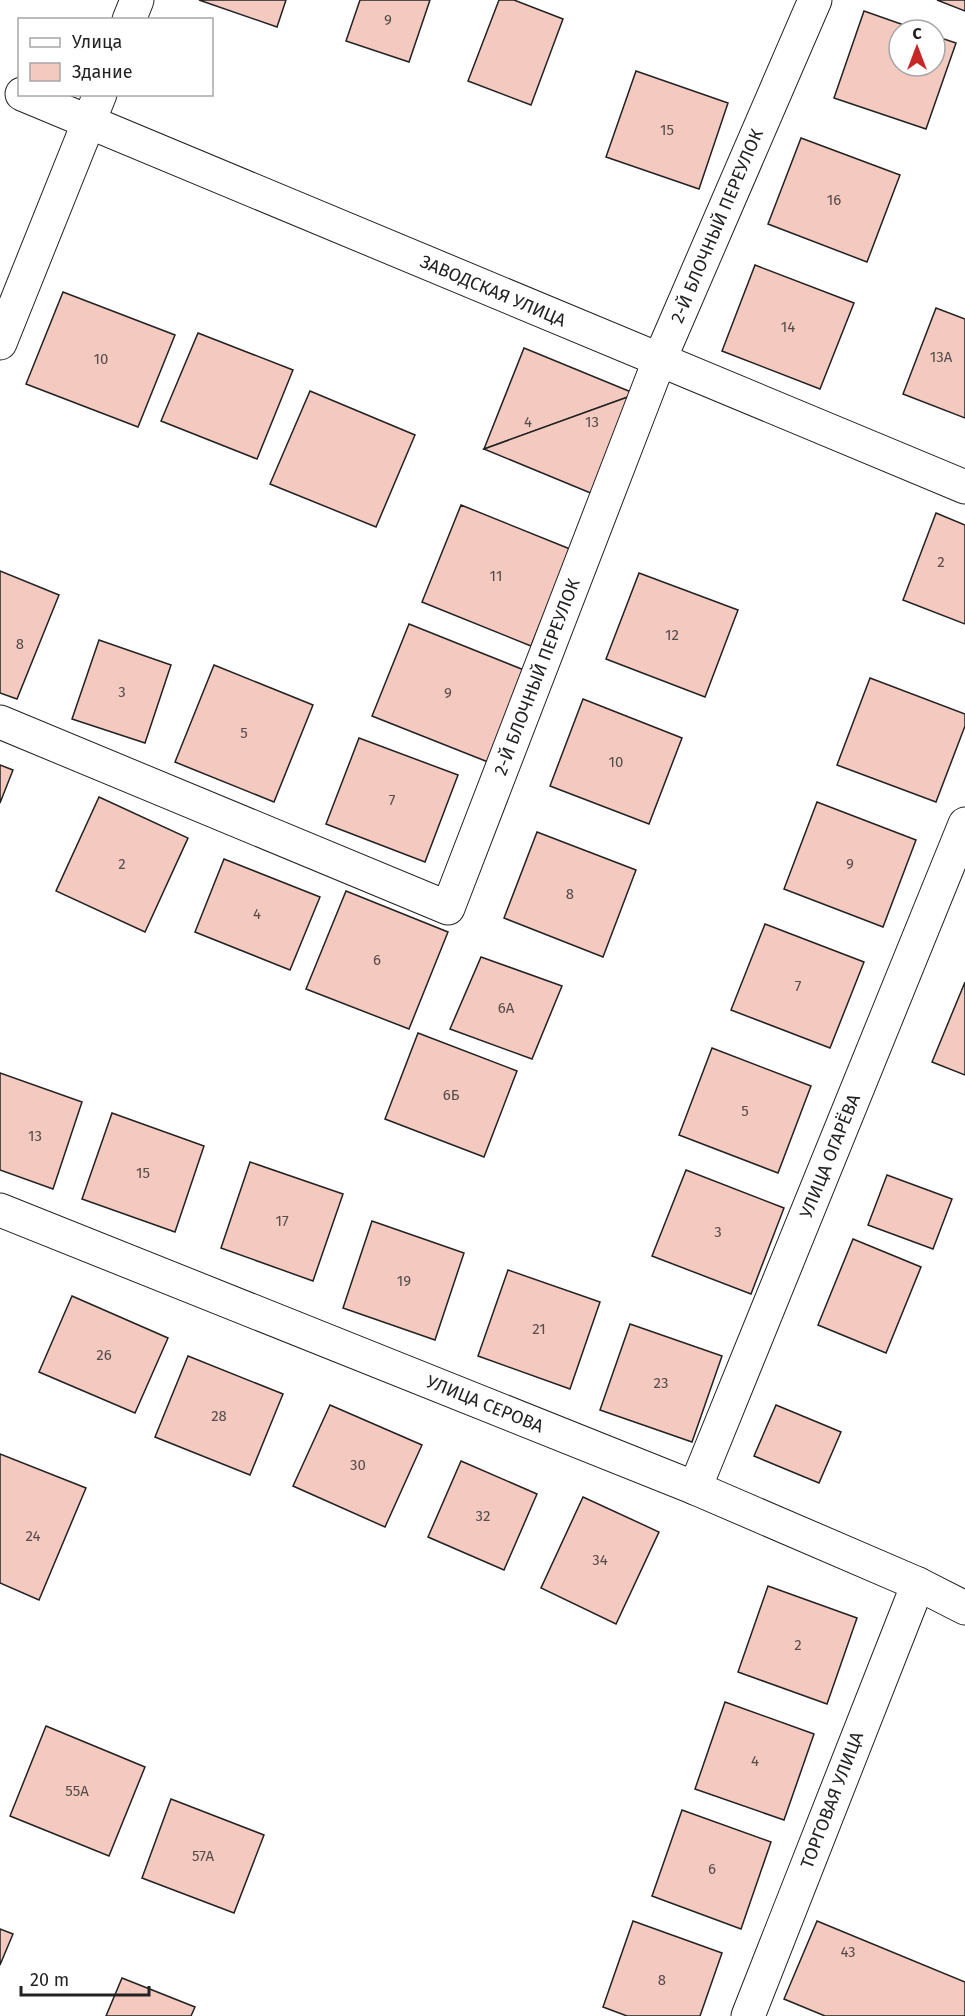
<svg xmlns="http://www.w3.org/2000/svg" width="965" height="2016" font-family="'Fira Sans',sans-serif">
	<rect width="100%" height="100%" fill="#fff"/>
	<!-- building -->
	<g fill="#f3c9c0" stroke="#222" stroke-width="1.5">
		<path d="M 199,0 L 286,0 L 277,27 Z"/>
		<path d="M 360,0 L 430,0 L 409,62 L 346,41 Z"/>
		<path d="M 499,0 L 514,0 L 563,19 L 531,105 L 468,81 Z"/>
		<path d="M 937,0 L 965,0 L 965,11 Z"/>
		<path d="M 864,11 L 918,30 L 899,30 L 899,66 L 935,66 L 935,36 L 956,43 L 926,129 L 834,98 Z"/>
		<path d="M 636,71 L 728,103 L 699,189 L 606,157 Z"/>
		<path d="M 801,138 L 900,175 L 867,262 L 768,224 Z"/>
		<path d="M 755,265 L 854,303 L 820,389 L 722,351 Z"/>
		<path d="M 63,292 L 175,335 L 138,427 L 26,384 Z"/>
		<path d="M 936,308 L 965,319 L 965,418 L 903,394 Z"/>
		<path d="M 198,333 L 293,370 L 257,459 L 161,421 Z"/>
		<path d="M 524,348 L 636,394 L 484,449 Z"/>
		<path d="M 310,391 L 415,435 L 376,527 L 270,484 Z"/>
		<path d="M 636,394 L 593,494 L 484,449 Z"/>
		<path d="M 461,505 L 570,549 L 531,646 L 422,602 Z"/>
		<path d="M 936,513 L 965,525 L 965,624 L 903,600 Z"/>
		<path d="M 0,571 L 59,595 L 17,699 L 0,693 Z"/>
		<path d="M 639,573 L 738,610 L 705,697 L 606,659 Z"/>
		<path d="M 409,624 L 524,670 L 488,762 L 372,716 Z"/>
		<path d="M 99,640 L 171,665 L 145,743 L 72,719 Z"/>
		<path d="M 214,665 L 313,705 L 274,802 L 175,762 Z"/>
		<path d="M 870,678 L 965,714 L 965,726 L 936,802 L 837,765 Z"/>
		<path d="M 583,699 L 682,738 L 649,824 L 550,786 Z"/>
		<path d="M 359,738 L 458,775 L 425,862 L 326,824 Z"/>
		<path d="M 0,765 L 13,770 L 0,803 Z"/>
		<path d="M 99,797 L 188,838 L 145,932 L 56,891 Z"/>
		<path d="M 817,802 L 916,840 L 883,927 L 784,889 Z"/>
		<path d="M 537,832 L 636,870 L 603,957 L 504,918 Z"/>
		<path d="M 224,859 L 320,897 L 290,970 L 195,932 Z"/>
		<path d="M 346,891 L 448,932 L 409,1029 L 306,989 Z"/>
		<path d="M 765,924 L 864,962 L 830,1048 L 731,1010 Z"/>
		<path d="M 481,957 L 562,986 L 532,1059 L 450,1029 Z"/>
		<path d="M 965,982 L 965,1075 L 932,1062 Z"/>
		<path d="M 418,1033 L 517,1071 L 484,1157 L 385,1119 Z"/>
		<path d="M 712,1048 L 811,1086 L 778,1173 L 679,1135 Z"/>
		<path d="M 0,1073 L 82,1102 L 53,1189 L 0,1170 Z"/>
		<path d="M 112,1113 L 204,1146 L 175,1232 L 82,1199 Z"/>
		<path d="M 250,1162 L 343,1194 L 313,1281 L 221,1248 Z"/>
		<path d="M 686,1170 L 784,1208 L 751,1294 L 652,1256 Z"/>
		<path d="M 887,1175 L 952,1199 L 933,1249 L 868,1225 Z"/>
		<path d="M 372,1221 L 464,1253 L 435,1340 L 343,1308 Z"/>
		<path d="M 853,1239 L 921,1267 L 886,1353 L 818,1325 Z"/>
		<path d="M 508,1270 L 600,1302 L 570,1389 L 478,1356 Z"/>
		<path d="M 72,1296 L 168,1338 L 135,1413 L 39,1372 Z"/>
		<path d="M 630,1324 L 722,1356 L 692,1442 L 600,1410 Z"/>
		<path d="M 188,1356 L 283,1394 L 250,1475 L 155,1437 Z"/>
		<path d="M 330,1405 L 422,1445 L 385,1527 L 293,1486 Z"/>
		<path d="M 776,1405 L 841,1432 L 819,1483 L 754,1456 Z"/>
		<path d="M 0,1454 L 86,1488 L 39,1600 L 0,1583 Z"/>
		<path d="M 461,1461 L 537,1494 L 504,1570 L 428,1537 Z"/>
		<path d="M 583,1497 L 659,1532 L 616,1624 L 541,1588 Z"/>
		<path d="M 768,1586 L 857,1618 L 827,1704 L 738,1672 Z"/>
		<path d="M 725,1702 L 814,1734 L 784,1820 L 695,1789 Z"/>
		<path d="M 46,1726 L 145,1767 L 109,1856 L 10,1816 Z"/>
		<path d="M 171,1799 L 264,1835 L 234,1913 L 142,1878 Z"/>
		<path d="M 682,1810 L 771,1842 L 741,1929 L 652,1896 Z"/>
		<path d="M 633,1921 L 722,1953 L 700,2016 L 627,2016 L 603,2007 Z"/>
		<path d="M 817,1921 L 965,1982 L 965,2016 L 825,2016 L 784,1999 Z"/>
		<path d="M 0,1929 L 13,1934 L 0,1965 Z"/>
		<path d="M 122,1978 L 195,2007 L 191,2016 L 106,2016 Z"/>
	</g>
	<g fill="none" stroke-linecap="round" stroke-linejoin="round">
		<!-- minor casing -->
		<g stroke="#222" stroke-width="35">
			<g id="minor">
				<path d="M 129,20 L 137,0"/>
				<path d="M 22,94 L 965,487"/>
				<path d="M 0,343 L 100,94"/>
				<path d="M 0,722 L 448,908 L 659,361 L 815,0"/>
				<path d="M 0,1210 L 695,1488 L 918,1584 L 965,1608"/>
				<path d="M 695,1488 L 965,824"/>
				<path d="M 748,2016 L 918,1584"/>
			</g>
		</g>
		<!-- minor -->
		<use href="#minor" stroke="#fff" stroke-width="33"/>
	</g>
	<g text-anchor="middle" stroke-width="4.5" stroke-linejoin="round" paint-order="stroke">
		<!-- number labels -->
		<g font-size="15" fill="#564c4a">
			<text x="388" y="25">9</text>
			<text x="667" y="135">15</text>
			<text x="834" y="205">16</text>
			<text x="788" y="332">14</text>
			<text x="941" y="362">13А</text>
			<text x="101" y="364">10</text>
			<text x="528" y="427">4</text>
			<text x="592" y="427">13</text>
			<text x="941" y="567">2</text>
			<text x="496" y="581">11</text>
			<text x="672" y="640">12</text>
			<text x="20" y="649">8</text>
			<text x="122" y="697">3</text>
			<text x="448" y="698">9</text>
			<text x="244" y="738">5</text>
			<text x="616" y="767">10</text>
			<text x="392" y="805">7</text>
			<text x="122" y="869">2</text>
			<text x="850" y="869">9</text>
			<text x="570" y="899">8</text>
			<text x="257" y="919">4</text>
			<text x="377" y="965">6</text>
			<text x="798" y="991">7</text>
			<text x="506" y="1013">6А</text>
			<text x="451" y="1100">6Б</text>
			<text x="745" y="1116">5</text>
			<text x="35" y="1141">13</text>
			<text x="143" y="1178">15</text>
			<text x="282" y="1226">17</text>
			<text x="718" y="1237">3</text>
			<text x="404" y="1286">19</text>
			<text x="539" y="1334">21</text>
			<text x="104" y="1360">26</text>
			<text x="661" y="1388">23</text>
			<text x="219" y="1421">28</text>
			<text x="358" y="1470">30</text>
			<text x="483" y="1521">32</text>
			<text x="33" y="1541">24</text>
			<text x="600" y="1565">34</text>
			<text x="798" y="1650">2</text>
			<text x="755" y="1766">4</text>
			<text x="77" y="1796">55А</text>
			<text x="203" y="1861">57А</text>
			<text x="712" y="1874">6</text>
			<text x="848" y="1957">43</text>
			<text x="662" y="1985">8</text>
		</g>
		<!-- street labels -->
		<g font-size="18" fill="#222" stroke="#fff">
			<text transform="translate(717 226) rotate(-67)" y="6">2-Й БЛОЧНЫЙ ПЕРЕУЛОК</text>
			<text transform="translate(493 291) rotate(23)" y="6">ЗАВОДСКАЯ УЛИЦА</text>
			<text transform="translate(537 677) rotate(-69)" y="6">2-Й БЛОЧНЫЙ ПЕРЕУЛОК</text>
			<text transform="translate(830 1156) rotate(-68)" y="6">УЛИЦА ОГАРЁВА</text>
			<text transform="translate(485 1404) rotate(22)" y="6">УЛИЦА СЕРОВА</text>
			<text transform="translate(832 1800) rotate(-69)" y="6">ТОРГОВАЯ УЛИЦА</text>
		</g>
	</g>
	<!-- legend -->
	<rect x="18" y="18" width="195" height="78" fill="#ffffff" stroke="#a7a7a7" stroke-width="1.5"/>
	<rect x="30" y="38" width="30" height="9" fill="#ffffff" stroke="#a7a7a7" stroke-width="1.5"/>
	<text x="72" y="48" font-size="18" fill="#222222">Улица</text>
	<rect x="30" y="63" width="30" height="18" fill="#f3c9c0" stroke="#a7a7a7" stroke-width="1.5"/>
	<text x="72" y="78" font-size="18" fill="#222222">Здание</text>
	<!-- north arrow -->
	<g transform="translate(917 48)"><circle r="28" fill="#ffffff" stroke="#a7a7a7" stroke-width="1.5"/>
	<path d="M0-4.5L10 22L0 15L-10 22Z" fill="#c62828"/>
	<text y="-9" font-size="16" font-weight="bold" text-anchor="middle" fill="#222222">С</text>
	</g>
	<!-- scale -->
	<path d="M21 1986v9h128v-9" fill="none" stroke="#222222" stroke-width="3"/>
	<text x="30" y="1986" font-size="18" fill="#222222" stroke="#ffffff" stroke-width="4.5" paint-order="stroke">20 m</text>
</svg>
